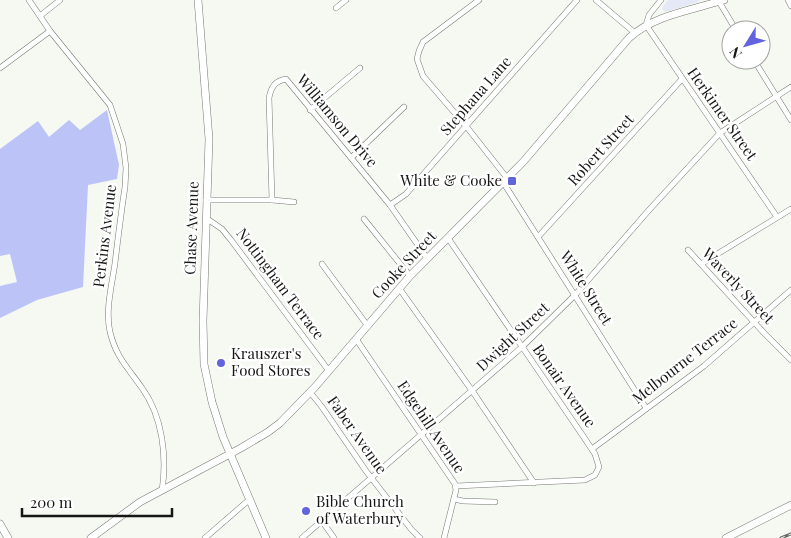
<svg xmlns="http://www.w3.org/2000/svg" width="791" height="538" font-family="'Playfair Display',serif">
	<rect width="100%" height="100%" fill="#f5f9f2"/>
	<!-- green -->
	<path fill="#e5e8f7" d="M 668,0 L 700,0 L 698,2 L 665,12 L 662,8 Z"/>
	<!-- forest -->
	<path fill="#bbc3f7" d="M 107,110 L 119,165 L 117,179 L 88,185 L 83,287 L 37,300 L 0,318 L 0,286 L 17,282 L 10,254 L 0,256 L 0,149 L 38,121 L 49,137 L 69,120 L 80,130 Z"/>
	<g fill="none" stroke-linecap="round" stroke-linejoin="round">
		<!-- street casing -->
		<g stroke="#757972" stroke-width="6">
			<g id="street">
				<path d="M 29,0 L 50,31 L 110,105 L 123,144 L 126,168 L 125,187 C 121,213 118,238 115,263 C 112,285 105,310 110,332 C 116,357 128,368 142,388 C 163,417 167,457 162,491"/>
				<path d="M 479,0 L 423,42 L 419,51 L 417,59 L 423,76 L 466,126 L 507,178"/>
				<path d="M 596,0 L 635,33"/>
				<path d="M 661,0 L 649,15 L 646,25 L 777,217"/>
				<path d="M 718,0 L 736,30"/>
				<path d="M 788,0 L 791,6"/>
				<path d="M 336,8 L 346,0"/>
				<path d="M 40,16 L 60,0"/>
				<path d="M 754,60 L 791,120"/>
				<path d="M 0,68 L 50,31"/>
				<path d="M 310,110 L 360,68"/>
				<path d="M 352,157 L 404,107"/>
				<path d="M 503,182 L 646,408"/>
				<path d="M 206,200 L 272,200 L 294,202"/>
				<path d="M 272,200 L 269,98 C 271,87 275,81 286,79 L 390,205 L 427,258"/>
				<path d="M 390,205 L 406,194 L 577,0"/>
				<path d="M 206,218 L 222,229 L 231,240 L 329,371"/>
				<path d="M 364,219 L 410,276"/>
				<path d="M 538,237 L 682,79"/>
				<path d="M 448,238 L 583,436 L 595,454 L 599,467 L 595,475 L 585,480 L 456,486"/>
				<path d="M 688,250 L 765,334 L 791,360"/>
				<path d="M 322,264 L 367,325"/>
				<path d="M 701,264 L 791,209"/>
				<path d="M 399,288 L 473,392 L 534,483"/>
				<path d="M 356,339 L 455,484 L 456,490 L 444,538"/>
				<path d="M 310,392 L 322,407 L 366,471 L 411,529 L 420,538"/>
				<path d="M 592,449 L 704,366 L 791,290"/>
				<path d="M 454,499 L 463,501 L 495,502"/>
				<path d="M 322,521 L 334,538"/>
				<path d="M 205,538 L 250,499"/>
				<path d="M 302,538 L 522,347 L 575,295 L 649,210 L 720,133 L 791,87"/>
			</g>
		</g>
		<!-- secondary casing -->
		<g stroke="#757972" stroke-width="8">
			<g id="secondary">
				<path d="M 198,0 L 209,139 L 203,321 L 204,364 L 212,402 L 223,437 L 266,538"/>
				<path d="M 0,524 L 8,538"/>
				<path d="M 91,538 L 140,502 L 241,448 L 268,432 L 280,423 L 315,387 L 410,276 L 523,162 L 629,38 C 654,15 692,10 724,0"/>
				<path d="M 726,538 L 791,505"/>
			</g>
		</g>
		<!-- street -->
		<use href="#street" stroke="#fff" stroke-width="5"/>
		<!-- secondary -->
		<use href="#secondary" stroke="#fff" stroke-width="7"/>
		<!-- rail casing -->
		<g stroke="#686a66" stroke-width="3">
			<path id="rail" d="M 781,538 L 791,534"/>
		</g>
		<!-- rail -->
		<use href="#rail" stroke="#fff" stroke-width="1" stroke-dasharray="4" stroke-linecap="butt"/>
	</g>
	<!-- markers -->
	<g fill="#6264dd" stroke="#fff" stroke-width="2">
		<rect x="507" y="176" width="10" height="10" rx="2.5"/>
		<circle cx="221" cy="363" r="5"/>
		<circle cx="306" cy="511" r="5"/>
	</g>
	<g text-anchor="middle" stroke-width="5" stroke-linejoin="round" paint-order="stroke">
		<!-- street labels -->
		<g font-size="15" fill="#161715" stroke="#fff">
			<text transform="translate(476 96) rotate(-49)" y="5">Stephana Lane</text>
			<text transform="translate(722 114) rotate(55)" y="5">Herkimer Street</text>
			<text transform="translate(337 121) rotate(50)" y="5">Williamson Drive</text>
			<text transform="translate(601 150) rotate(-48)" y="5">Robert Street</text>
			<text transform="translate(192 228) rotate(-88)" y="5">Chase Avenue</text>
			<text transform="translate(105 236) rotate(-83)" y="5">Perkins Avenue</text>
			<text transform="translate(404 265) rotate(-47)" y="5">Cooke Street</text>
			<text transform="translate(280 284) rotate(53)" y="5">Nottingham Terrace</text>
			<text transform="translate(738 286) rotate(47)" y="5">Waverly Street</text>
			<text transform="translate(586 288) rotate(58)" y="5">White Street</text>
			<text transform="translate(513 337) rotate(-43)" y="5">Dwight Street</text>
			<text transform="translate(685 361) rotate(-38)" y="5">Melbourne Terrace</text>
			<text transform="translate(564 386) rotate(55)" y="5">Bonair Avenue</text>
			<text transform="translate(431 427) rotate(56)" y="5">Edgehill Avenue</text>
			<text transform="translate(357 435) rotate(55)" y="5">Faber Avenue</text>
		</g>
		<!-- poi labels -->
		<g font-size="15" fill="#161715" stroke="#fff" text-anchor="start">
			<text x="502" y="186" text-anchor="end">White &amp; Cooke</text>
			<text x="231" y="359">Krauszer's<tspan x="231" dy="17">Food Stores</tspan></text>
			<text x="316" y="507">Bible Church<tspan x="316" dy="17">of Waterbury</tspan></text>
		</g>
	</g>
	<!-- north arrow -->
	<g transform="translate(746 45) rotate(233)"><circle r="24" fill="#ffffff" stroke="#a2a2a1"/>
	<path d="M0-4L9 19L0 12L-9 19Z" fill="#6264dd"/>
	<text y="-8" font-size="14" font-weight="bold" text-anchor="middle" fill="#161715">N</text>
	</g>
	<!-- scale -->
	<path d="M22 508v8h150v-8" fill="none" stroke="#161715" stroke-width="2.5"/>
	<text x="30" y="508" font-size="15" fill="#161715" stroke="#ffffff" stroke-width="4" paint-order="stroke">200 m</text>
</svg>
